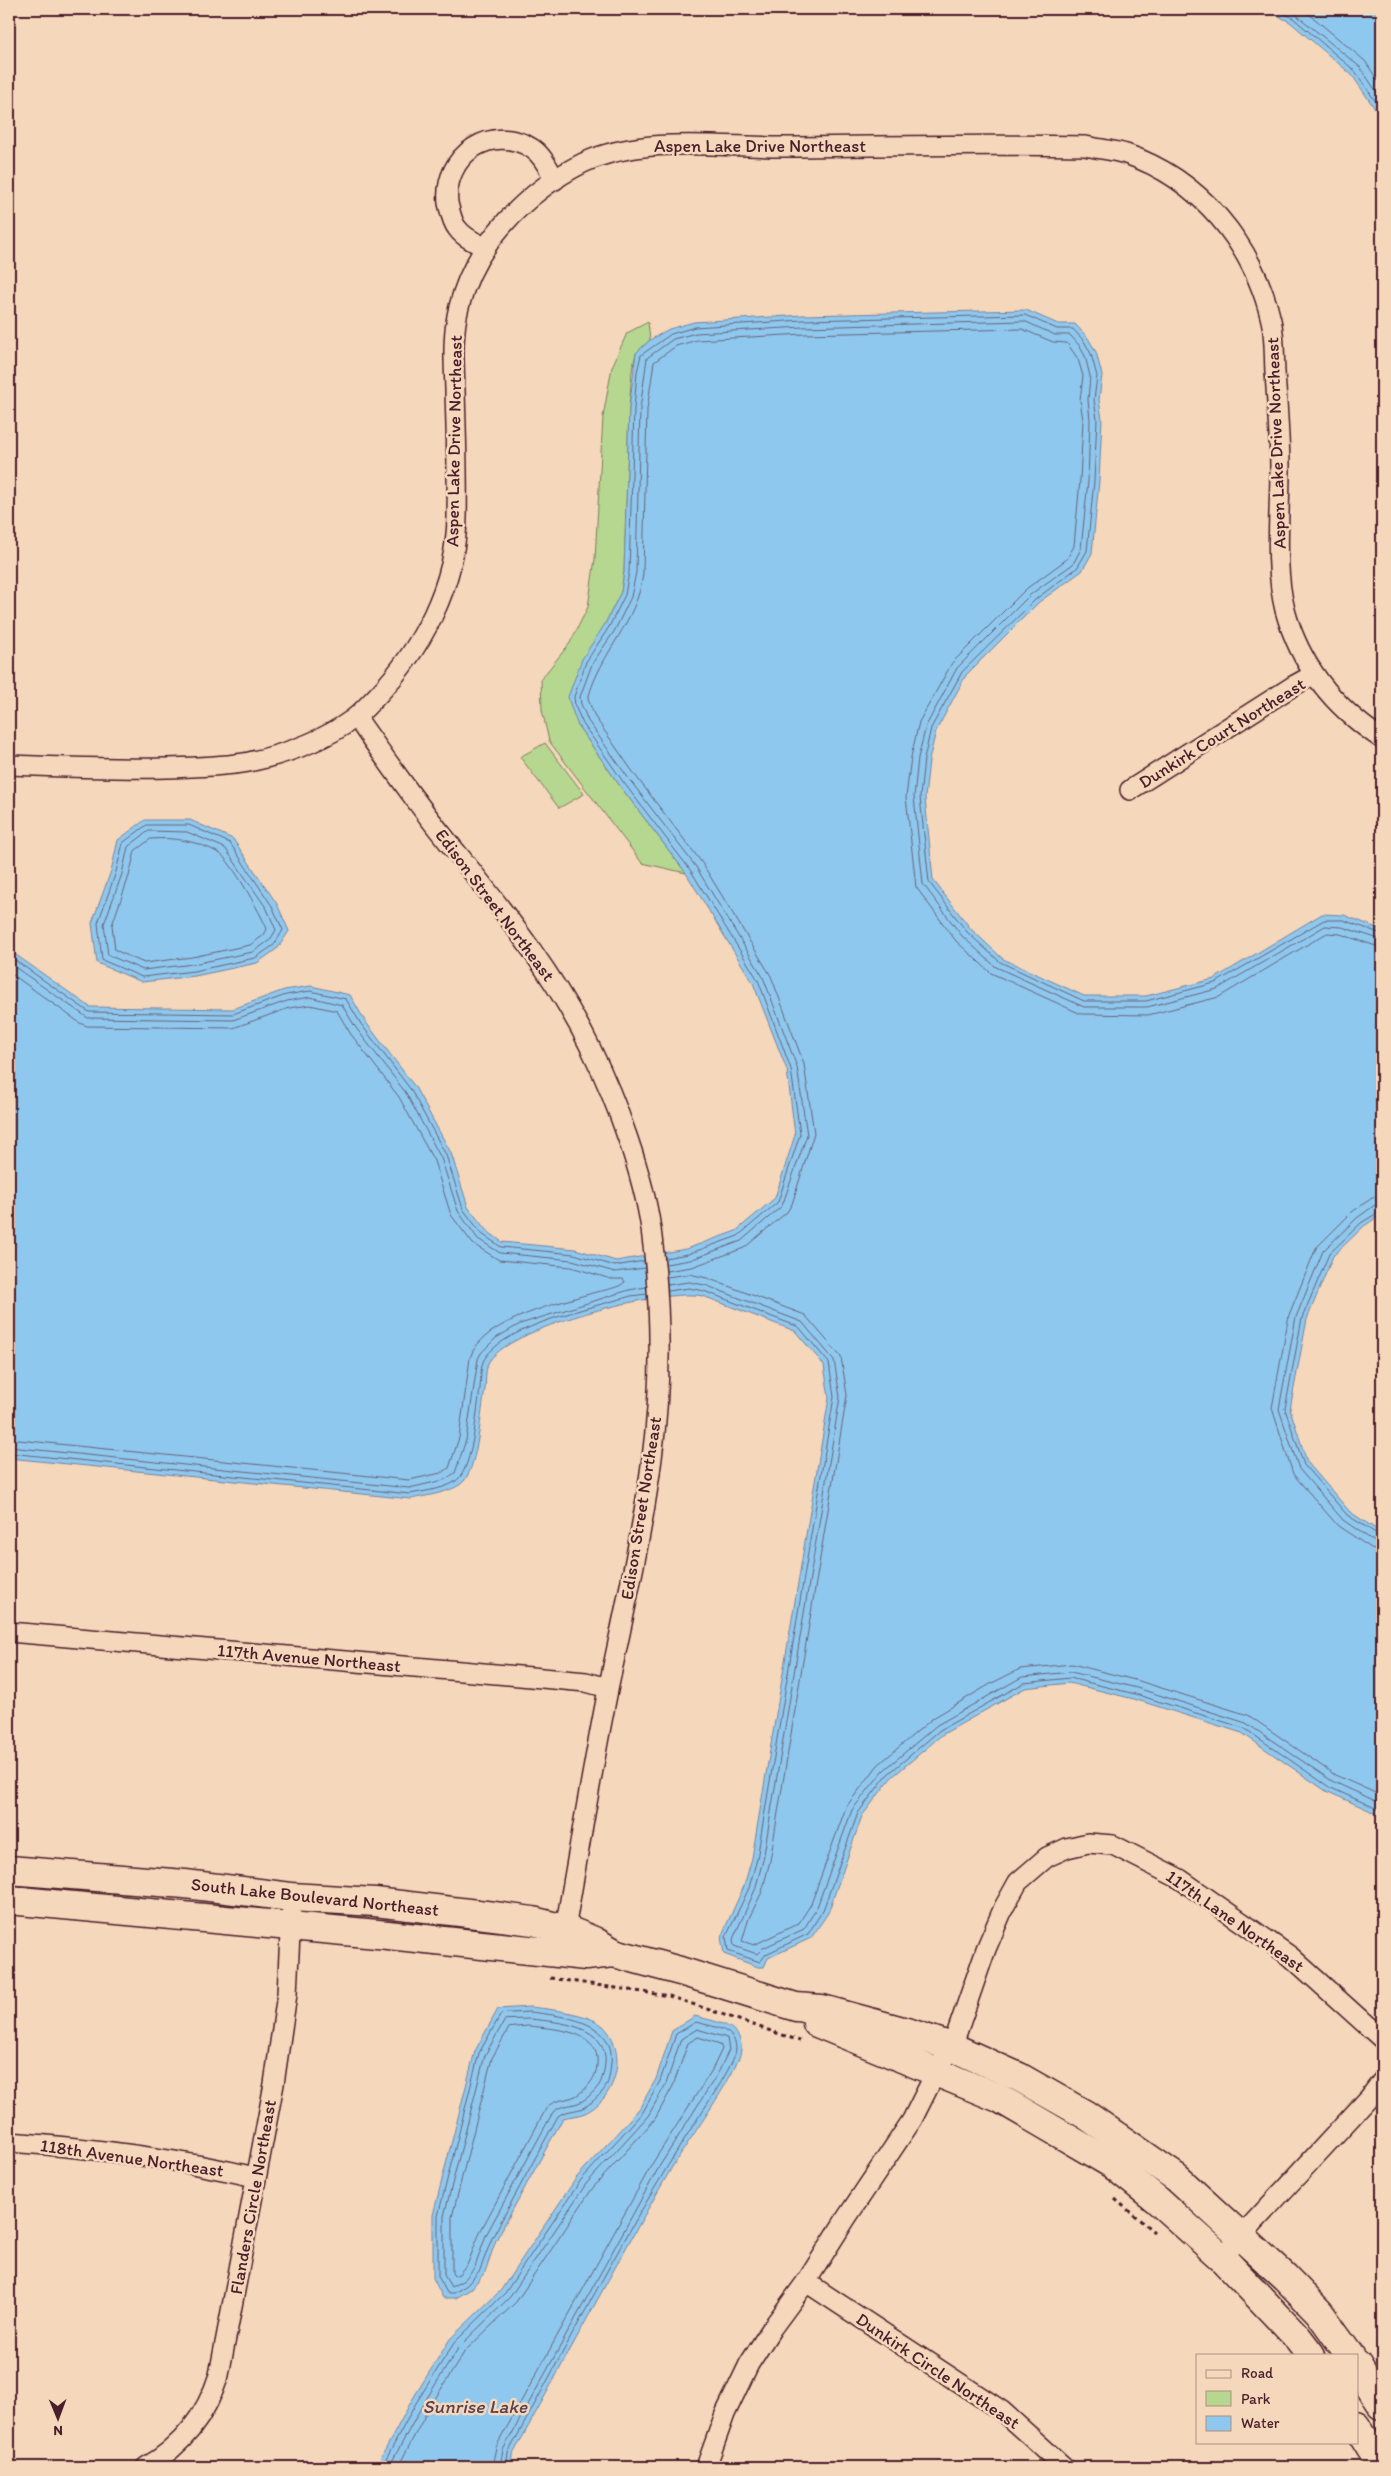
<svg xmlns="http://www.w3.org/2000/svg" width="1391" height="2476" font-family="Itim,sans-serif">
	<rect width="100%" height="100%" fill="#f5d7bb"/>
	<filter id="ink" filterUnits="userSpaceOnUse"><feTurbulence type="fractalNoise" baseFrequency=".02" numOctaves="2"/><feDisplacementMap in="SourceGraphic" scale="10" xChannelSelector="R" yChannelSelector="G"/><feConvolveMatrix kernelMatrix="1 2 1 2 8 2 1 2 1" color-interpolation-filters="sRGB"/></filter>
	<g filter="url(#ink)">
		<!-- green -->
		<g fill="#b5d790" stroke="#807b5e">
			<path d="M 648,322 L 650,340 L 636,353 L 632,371 L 629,409 L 624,572 L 621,592 L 605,624 L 578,726 L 620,786 L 686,873 L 642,863 L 549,741 L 542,710 L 541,679 L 570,643 L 588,607 L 595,559 L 603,417 L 612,367 L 627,333 Z"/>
			<path d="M 545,743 L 584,794 L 559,808 L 520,757 Z"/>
		</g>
		<!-- water -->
		<g fill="#8fc8ee" stroke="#7384a0">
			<path d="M 1265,9 L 1382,9 L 1382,119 L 1352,75 L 1290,22 Z"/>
			<path d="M 1026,310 L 1058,324 L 1075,324 L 1088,338 L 1096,352 L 1102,375 L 1099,400 L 1102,419 L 1099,481 L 1092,553 L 1082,571 L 1039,602 L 966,675 L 936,731 L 929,760 L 925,798 L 933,880 L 971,929 L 1003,959 L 1084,996 L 1146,996 L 1214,979 L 1322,914 L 1344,915 L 1382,930 L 1382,1214 L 1364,1226 L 1333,1256 L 1307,1319 L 1290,1409 L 1307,1462 L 1350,1512 L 1382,1533 L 1382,1816 L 1326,1791 L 1242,1733 L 1134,1699 L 1069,1683 L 1025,1688 L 943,1734 L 891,1778 L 862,1816 L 828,1913 L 811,1938 L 768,1958 L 764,1967 L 758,1967 L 724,1954 L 721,1937 L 744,1886 L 752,1858 L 829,1398 L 824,1365 L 795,1331 L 703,1296 C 662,1288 514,1326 490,1360 C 485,1366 486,1381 485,1389 C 481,1411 478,1464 464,1481 C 455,1492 424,1496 411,1499 L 9,1458 L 9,950 L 90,1007 L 233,1009 L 284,990 L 311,986 L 350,995 L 365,1021 L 415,1087 L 451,1153 L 468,1207 L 486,1230 L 502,1242 L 575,1249 L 616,1261 L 686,1249 L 736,1231 L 775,1198 L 795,1135 L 787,1070 L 753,983 L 686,873 L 620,786 L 578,726 L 571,707 L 568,697 L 582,659 L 605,624 L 621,592 L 624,572 L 629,409 L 636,353 L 650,340 L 669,329 L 694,322 L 803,315 Z"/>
			<path d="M 145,820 L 190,820 L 233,839 L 277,904 L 289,931 L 278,948 L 257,963 L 195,976 L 142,982 L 97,963 L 92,923 L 111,871 L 118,840 Z"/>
			<path d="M 530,2007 C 548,2009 589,2013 603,2026 C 629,2051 616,2099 585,2113 C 578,2116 570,2116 563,2118 L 496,2240 L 485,2272 L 471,2289 L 456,2298 L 443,2298 L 433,2278 L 433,2215 L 475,2051 L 498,2009 Z"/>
			<path d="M 695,2016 C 715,2022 743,2024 741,2050 C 739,2072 682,2149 668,2174 C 614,2267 564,2362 512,2456 L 511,2467 L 376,2467 L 412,2400 L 450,2339 L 501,2290 L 577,2177 L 639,2109 L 656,2079 L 672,2031 Z"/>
		</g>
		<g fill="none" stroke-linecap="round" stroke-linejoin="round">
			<!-- shore -->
			<g stroke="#666379" stroke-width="1">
				<path d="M 1276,9 L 1293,18 L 1355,71 L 1382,111"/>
				<path d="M 1289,9 L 1360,67 L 1382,100"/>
				<path d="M 1303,9 L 1365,61 L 1382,87"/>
				<path d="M 147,825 L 189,825 L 230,843 L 272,906 L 283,930 L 274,945 L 255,958 L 194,971 L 142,977 L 102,960 L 98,923 L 116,872 L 123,843 Z"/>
				<path d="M 149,831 L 187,832 L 225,848 L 267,909 L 276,930 L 270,940 L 253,952 L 193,964 L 143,970 L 108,955 L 104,924 L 122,874 L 128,847 Z"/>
				<path d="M 151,839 C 175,837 197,841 219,853 C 231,860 261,914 267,929 L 264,935 L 250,945 L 192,957 L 144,963 L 115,950 L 112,925 L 129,876 L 135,851 Z"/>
				<path d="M 9,956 L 89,1012 L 233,1014 L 286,995 L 310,991 L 346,999 L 361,1024 L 411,1090 L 446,1155 L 463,1209 L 482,1234 L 501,1247 L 574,1254 L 615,1266 L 644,1261"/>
				<path d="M 9,963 L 88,1018 L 233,1020 L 287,1001 L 310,997 L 342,1005 L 356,1028 L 406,1093 L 441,1158 L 458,1211 L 478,1239 L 500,1253 L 572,1260 L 615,1272 L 645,1268"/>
				<path d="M 9,972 L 80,1023 L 87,1026 L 233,1028 L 289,1008 L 310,1005 L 337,1011 L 350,1033 L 399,1097 L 434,1161 L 451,1215 L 473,1244 L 499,1260 L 571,1267 L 611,1279 L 623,1279 L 625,1282 C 619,1288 605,1290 596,1292 C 563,1302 481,1320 470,1358 L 459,1438 L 449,1468 L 441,1473 L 409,1480 L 9,1439"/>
				<path d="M 1382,1196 L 1372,1198 L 1352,1212 L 1316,1248 L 1289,1315 L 1272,1408 L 1293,1474 L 1338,1526 L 1371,1548 L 1382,1551"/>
				<path d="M 1382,1204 L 1375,1205 L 1357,1218 L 1323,1251 L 1296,1317 L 1279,1409 L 1299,1469 L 1343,1520 L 1375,1542 L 1382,1543"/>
				<path d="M 1382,1210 L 1361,1223 L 1329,1254 L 1302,1318 L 1285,1409 L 1304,1465 L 1347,1515 L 1382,1537"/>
				<path d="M 665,1258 L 688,1254 L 738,1236 L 778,1202 L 800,1134 L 791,1069 L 758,980 L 691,871 L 624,783 L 583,724 L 575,706 L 574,697 L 586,662 L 609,627 L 625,595 L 629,572 L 634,409 L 637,372 L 641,355 L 671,334 L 695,327 L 803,320 L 1025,315 L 1057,329 L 1073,329 L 1084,341 L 1091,354 L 1097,376 L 1094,400 L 1097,419 L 1094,481 L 1087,551 L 1077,568 L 1036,599 L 962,672 L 931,728 L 924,759 L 920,797 L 929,882 L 967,932 L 1000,962 L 1084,1001 L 1146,1001 L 1215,983 L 1324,920 L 1343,920 L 1382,934"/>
				<path d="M 666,1264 L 690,1260 L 741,1241 L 782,1206 L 807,1135 L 797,1067 L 763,977 L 696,867 L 629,779 L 588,721 L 581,704 L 580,697 L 592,664 L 615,630 L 631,597 L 636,572 L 640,409 L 647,358 L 673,339 L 696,333 L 803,327 L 1024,321 L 1055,335 L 1070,335 L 1079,345 L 1085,356 L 1090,376 L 1088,400 L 1090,420 L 1088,481 L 1081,549 L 1073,564 L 1031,594 L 957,668 L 926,726 L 918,758 L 914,797 L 923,884 L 962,936 L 996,967 L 1084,1007 L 1147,1007 L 1217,989 L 1325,926 L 1342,927 L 1382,940"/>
				<path d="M 666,1271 L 692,1267 L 744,1248 L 787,1212 L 792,1204 L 814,1133 L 804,1064 L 771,976 L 702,863 L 635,775 L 595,717 L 588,699 C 600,652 638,622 643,573 L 647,410 L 654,362 L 676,346 L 697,340 L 804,334 L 1022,329 L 1053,342 L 1067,343 L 1078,359 L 1083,376 L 1080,400 L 1083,420 L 1080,480 L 1074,546 L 1067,559 L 1026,589 L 952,663 L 919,722 L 911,757 L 906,797 L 916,887 L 956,941 L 991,973 L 1081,1014 L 1148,1015 L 1219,997 L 1327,933 L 1340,934 L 1382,948"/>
				<path d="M 667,1277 L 689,1274 L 707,1278 L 805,1315 L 841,1357 L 847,1395 L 770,1861 L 762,1892 L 749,1918 L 742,1941 L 754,1945 L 799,1923 L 811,1904 L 846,1807 L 878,1765 L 933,1718 L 992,1683 L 1020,1669 L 1072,1664 L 1139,1681 L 1248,1715 L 1335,1775 L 1382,1796"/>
				<path d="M 667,1285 L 689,1282 L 705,1285 L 802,1322 L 834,1360 L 840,1397 L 763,1860 L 755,1890 L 733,1939 L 734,1946 L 757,1954 L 763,1948 L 804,1929 L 817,1907 L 852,1810 L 883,1771 L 937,1725 L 1022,1677 L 1071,1672 L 1137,1688 L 1246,1723 L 1332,1781 L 1382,1804"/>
				<path d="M 668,1291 L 689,1288 L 704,1291 L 799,1327 L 829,1363 L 834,1397 L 757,1859 L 749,1888 L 726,1937 L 728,1951 L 760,1962 L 766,1954 L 808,1934 L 823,1910 L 858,1813 L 887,1775 L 940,1730 L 1024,1683 L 1070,1678 L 1135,1694 L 1244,1728 L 1329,1787 L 1382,1811"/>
				<path d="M 9,1447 L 409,1488 L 444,1480 L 455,1473 L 466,1440 L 478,1359 L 481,1353 L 496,1338 L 520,1324 L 629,1290 L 646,1287"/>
				<path d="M 9,1453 L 410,1494 C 423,1491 451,1489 460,1477 C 473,1460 477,1410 480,1388 C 481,1379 480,1365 485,1358 C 506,1325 594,1307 631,1296 L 647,1294"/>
				<path d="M 530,2012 C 561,2016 616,2020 611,2063 C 610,2073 609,2085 602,2092 C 597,2098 587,2107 580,2109 C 573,2111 565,2111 558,2116 L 492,2238 L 480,2270 L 467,2285 L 454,2293 L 447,2293 L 438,2276 L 438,2216 L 479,2053 L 501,2014 Z"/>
				<path d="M 530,2019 C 558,2022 609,2025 605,2064 C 604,2072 602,2083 596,2089 C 592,2094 584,2101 578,2103 C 570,2106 560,2105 553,2112 L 486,2235 L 475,2267 L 464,2280 L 451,2287 L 444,2275 L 444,2216 L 485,2055 L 505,2020 Z"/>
				<path d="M 529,2026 C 555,2029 601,2030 597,2065 C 596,2078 589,2086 579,2094 C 569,2101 556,2098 547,2107 L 480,2232 L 468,2263 L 459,2274 L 454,2276 L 452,2273 L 452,2217 L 492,2058 L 509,2028 Z"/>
				<path d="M 382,2467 L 416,2403 L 454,2343 L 505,2293 L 581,2180 L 643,2112 L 660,2081 L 676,2034 L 696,2022 C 713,2027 735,2028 736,2048 C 736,2064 702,2111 692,2127 C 625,2232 568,2344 508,2453 L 506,2467"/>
				<path d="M 389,2467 L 422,2406 L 459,2347 L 510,2297 L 586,2184 L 648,2116 L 666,2084 L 681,2039 L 697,2029 L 727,2038 L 729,2050 L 718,2073 L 659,2167 L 503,2450 L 500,2467"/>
				<path d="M 398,2467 L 428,2410 L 465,2351 L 516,2302 L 592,2189 L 655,2119 L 673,2086 L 688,2043 L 698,2037 L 720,2044 L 722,2049 L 712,2070 L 652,2164 L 496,2447 L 492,2467"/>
			</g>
			<!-- street casing -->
			<g stroke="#4a1f2b" stroke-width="22">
				<g id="street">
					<path d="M 486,248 C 475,242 464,238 457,228 C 452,222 450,211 448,203 C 443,155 492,122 533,149 C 543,156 549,169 555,180"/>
					<path d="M 356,717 C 390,765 424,814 462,859 C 510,919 557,979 591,1049 C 616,1100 643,1173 651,1229 C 661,1304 662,1383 652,1458 C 642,1536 624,1613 608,1690 C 592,1770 579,1850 565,1929"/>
					<path d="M 9,765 C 61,767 114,769 167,768 C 194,767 222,767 249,762 C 286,754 323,741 353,719 C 361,713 368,705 375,698 C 421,650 456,586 457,517 C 458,475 456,432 455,389 C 454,362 452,334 459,307 C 474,244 527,191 583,163 C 644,134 726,148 792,147 C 890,146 988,144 1085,146 C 1099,149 1113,150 1126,154 C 1200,179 1253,244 1271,320 C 1275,336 1274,355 1275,372 C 1277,405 1280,438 1280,470 C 1280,514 1274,567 1285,610 C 1300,666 1335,708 1382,739"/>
					<path d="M 1130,790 L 1293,686 L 1313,675"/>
					<path d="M 9,1632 L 531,1677 L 586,1682 L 608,1688"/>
					<path d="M 9,2142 C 92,2148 174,2158 255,2177"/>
					<path d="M 1232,2246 L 1369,2098 L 1382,2081"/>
					<path d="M 806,2282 L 1002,2411 L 1064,2467"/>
					<path d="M 146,2467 C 183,2446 206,2416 219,2375 L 274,2084 L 287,1994 L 291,1914"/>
					<path d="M 706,2467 L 725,2414 L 749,2364 L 772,2328 L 806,2282 L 847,2217 L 912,2120 L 936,2072 L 952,2047 L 986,1949 L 1004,1907 L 1018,1882 L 1047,1857 L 1067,1848 L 1088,1843 L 1113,1845 L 1180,1879 L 1290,1956 L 1382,2039"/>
				</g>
			</g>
			<!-- secondary casing -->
			<g stroke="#4a1f2b" stroke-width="31">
				<g id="secondary">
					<path d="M 9,1870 L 185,1884 L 291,1897 L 375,1902 L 494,1916 L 533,1921 L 565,1929 L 594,1941 L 613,1952"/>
					<path d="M 9,1900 L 388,1935 L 586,1956 L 614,1953 L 680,1971 L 796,2007 L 822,2009 L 910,2033 L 952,2047 L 1019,2077 L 1086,2115 L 1177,2178 L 1285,2277 L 1319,2312 L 1350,2355"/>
					<path d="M 817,2023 L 999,2098 L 1112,2164 L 1156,2199 L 1222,2258 L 1298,2338 L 1311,2355"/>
					<path d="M 1357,2365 L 1382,2405"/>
					<path d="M 1357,2426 L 1382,2467"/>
				</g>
			</g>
			<!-- path -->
			<g stroke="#4a1f2b" stroke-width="3" stroke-dasharray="4 4" stroke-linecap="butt">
				<path d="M 550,1978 L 669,1996 L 800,2041"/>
				<path d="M 1115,2199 L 1154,2232"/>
			</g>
			<!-- street -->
			<use href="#street" stroke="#f5d7bb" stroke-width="19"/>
			<!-- secondary -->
			<use href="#secondary" stroke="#f5d7bb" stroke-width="28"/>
		</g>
	</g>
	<g text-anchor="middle" stroke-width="5" stroke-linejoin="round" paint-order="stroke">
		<!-- street labels -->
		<g font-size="18" fill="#4a1f2b" stroke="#f5d7bb">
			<text x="760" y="152">Aspen Lake Drive Northeast</text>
			<text transform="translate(454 441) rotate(-89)" y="6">Aspen Lake Drive Northeast</text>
			<text transform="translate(1276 443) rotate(-92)" y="6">Aspen Lake Drive Northeast</text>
			<text transform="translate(1222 733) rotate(-32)" y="6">Dunkirk Court Northeast</text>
			<text transform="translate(495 905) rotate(53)" y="6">Edison Street Northeast</text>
			<text transform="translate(641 1508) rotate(-81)" y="6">Edison Street Northeast</text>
			<text transform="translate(309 1658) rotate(5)" y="6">117th Avenue Northeast</text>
			<text transform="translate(315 1897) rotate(6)" y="6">South Lake Boulevard Northeast</text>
			<text transform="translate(1235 1921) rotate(35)" y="6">117th Lane Northeast</text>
			<text transform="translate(132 2158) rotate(8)" y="6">118th Avenue Northeast</text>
			<text transform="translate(253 2197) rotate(-80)" y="6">Flanders Circle Northeast</text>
			<text transform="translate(938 2371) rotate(34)" y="6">Dunkirk Circle Northeast</text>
		</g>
		<!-- water labels -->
		<g font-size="19" font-style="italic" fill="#584152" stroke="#f5d7bb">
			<text x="475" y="2413">Sunrise Lake</text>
		</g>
	</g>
	<!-- margin -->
	<rect width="1391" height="2476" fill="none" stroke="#f5d7bb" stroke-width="30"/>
	<rect x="15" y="15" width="1361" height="2446" fill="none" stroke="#4a1f2b" stroke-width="2" filter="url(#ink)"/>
	<!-- legend -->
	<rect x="1196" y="2354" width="162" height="90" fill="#f5d7bb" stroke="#b18d81"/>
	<rect x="1206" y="2370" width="25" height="8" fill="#f5d7bb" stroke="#b18d81"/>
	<text x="1241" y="2378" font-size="15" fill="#4a1f2b">Road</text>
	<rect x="1206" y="2391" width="25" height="15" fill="#b5d790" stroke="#b18d81"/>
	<text x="1241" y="2404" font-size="15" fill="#4a1f2b">Park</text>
	<rect x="1206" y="2416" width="25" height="15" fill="#8fc8ee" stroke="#b18d81"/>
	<text x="1241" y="2428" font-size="15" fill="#4a1f2b">Water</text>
	<!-- north arrow -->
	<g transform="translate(58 2418) rotate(179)" stroke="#f5d7bb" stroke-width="4" paint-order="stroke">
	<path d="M0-4L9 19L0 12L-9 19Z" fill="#4a1f2b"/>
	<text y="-8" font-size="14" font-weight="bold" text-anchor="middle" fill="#4a1f2b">N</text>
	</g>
</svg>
